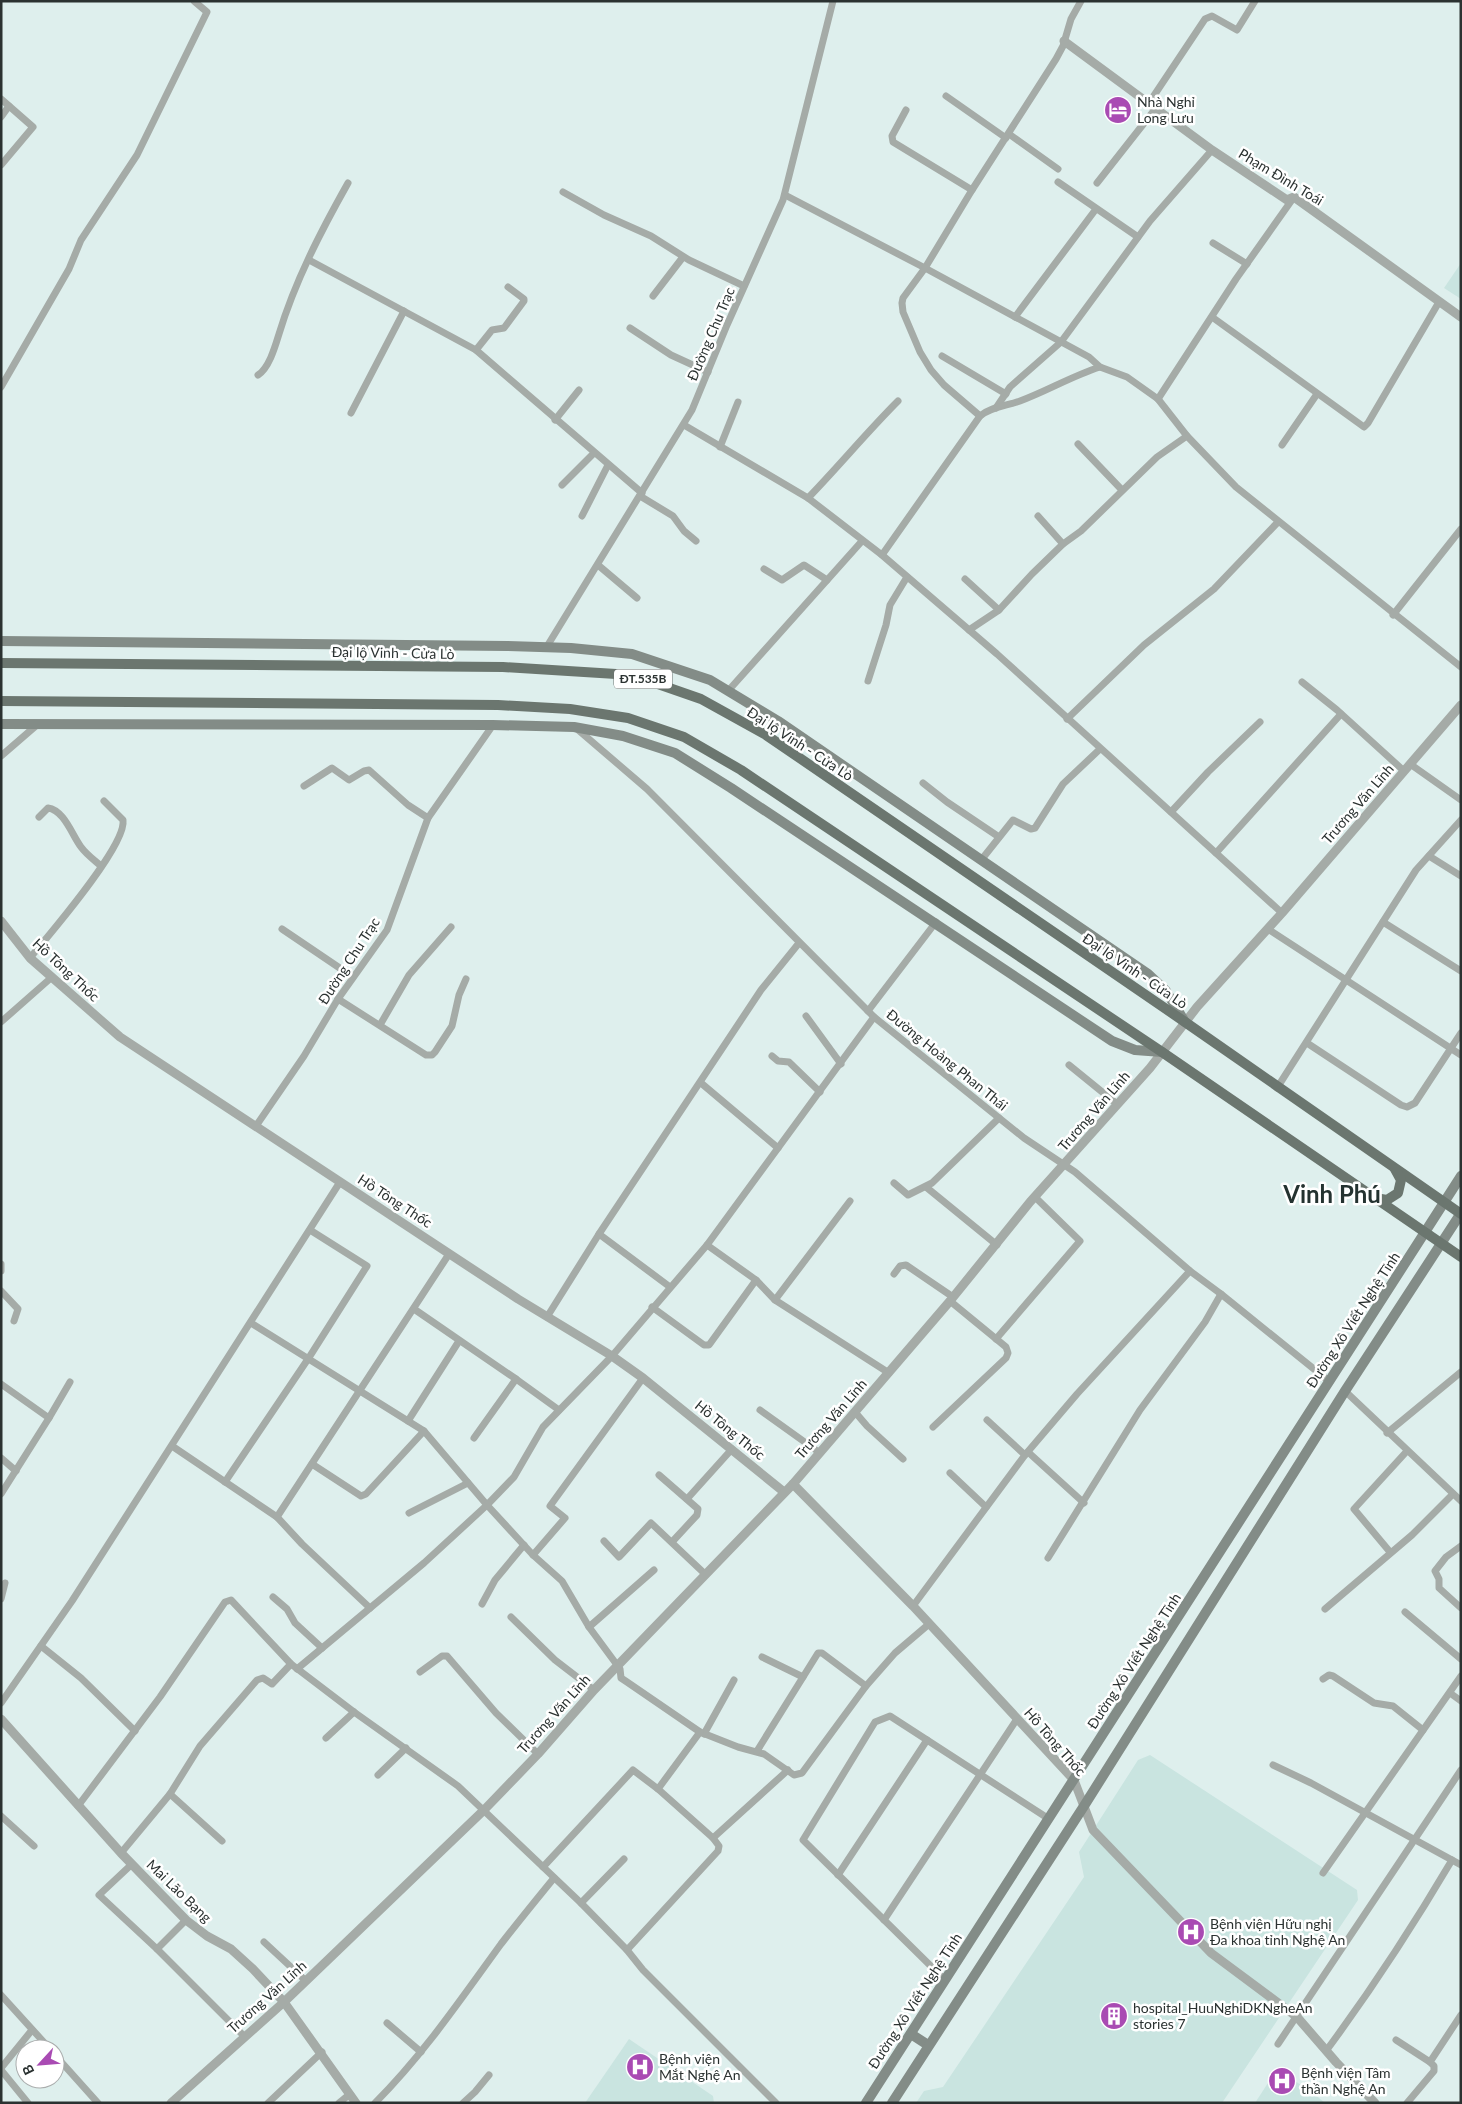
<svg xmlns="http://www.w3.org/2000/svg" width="1462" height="2104" font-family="Lato,sans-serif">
	<rect width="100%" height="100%" fill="#deefed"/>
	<!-- built -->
	<g fill="#c9e4e0">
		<path d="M 1461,263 L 1461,299 L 1444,288 Z"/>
		<path d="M 1150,1755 L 1357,1890 L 1358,1900 L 1222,2103 L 916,2103 L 924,2091 L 943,2087 L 1084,1877 L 1079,1852 L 1138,1760 Z"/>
		<path d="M 629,2039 L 713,2096 L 714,2103 L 585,2103 Z"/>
		<path d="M 1277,2069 L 1313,2093 L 1325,2103 L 1255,2103 Z"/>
	</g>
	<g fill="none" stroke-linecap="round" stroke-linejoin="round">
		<!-- minor -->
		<g stroke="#a5aba7" stroke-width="7">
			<path d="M 946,96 L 1006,138"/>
			<path d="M 1,99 L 33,127 L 1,165"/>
			<path d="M 1149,103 L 1205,19 L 1212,16 L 1237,30 L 1255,1"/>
			<path d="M 906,110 L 892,136 L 893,142 L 972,190"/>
			<path d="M 1,117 L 9,106"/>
			<path d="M 1009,134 L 1058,169"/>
			<path d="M 1058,182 L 1138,237"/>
			<path d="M 1097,183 L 1156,108"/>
			<path d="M 563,192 L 604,215 L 651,236 L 689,260 L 744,286"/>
			<path d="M 785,195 L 925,268 L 1089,357 L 1100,367 L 1127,377 L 1158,399 L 1187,436 L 1236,487 L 1461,667"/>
			<path d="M 1213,243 L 1247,264"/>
			<path d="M 309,260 L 476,350 L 642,493"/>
			<path d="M 653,296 L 683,257"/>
			<path d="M 1015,317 L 1096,209"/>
			<path d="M 1212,317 L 1364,427 L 1368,423 L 1439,302"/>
			<path d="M 630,328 L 671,355 L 708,372"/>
			<path d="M 476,350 L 492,330 L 504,328 L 524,301 L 524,299 L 508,287"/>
			<path d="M 942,356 L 1006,394"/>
			<path d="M 258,375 C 269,368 275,347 279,334 C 295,281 321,231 348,183"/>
			<path d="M 1,387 L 69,269 L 81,240 L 137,155 L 207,12 L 194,1"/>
			<path d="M 1158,399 L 1236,279 L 1294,197"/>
			<path d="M 996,408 L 1010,387 L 1061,342 L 1150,221 L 1212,150"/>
			<path d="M 351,413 L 404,311"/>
			<path d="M 980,416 L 944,385 L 931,370 L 920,352 L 903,312 L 902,303 L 903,298 L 925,268 L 972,190 L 1056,59 L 1063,46 L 1071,19 L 1081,1"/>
			<path d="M 555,420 L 579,390"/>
			<path d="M 684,425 L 808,498 L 882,555 L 997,654 L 1282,913"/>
			<path d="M 1078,444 L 1122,490"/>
			<path d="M 1282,445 L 1317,394"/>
			<path d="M 720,447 L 738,402"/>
			<path d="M 562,485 L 594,453"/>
			<path d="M 640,496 L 673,516 L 684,531 L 696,541"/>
			<path d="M 808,498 C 839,466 867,432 898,401"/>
			<path d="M 582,516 L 608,465"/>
			<path d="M 1038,516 L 1063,544"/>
			<path d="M 882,555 L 980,416 C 991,407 1006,406 1020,401 C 1047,391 1072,376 1100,367"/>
			<path d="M 598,565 L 637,598"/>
			<path d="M 764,569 L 782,580 L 804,565 L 827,580"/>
			<path d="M 965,579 L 999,610"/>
			<path d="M 1393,615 L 1461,529"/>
			<path d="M 969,630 L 999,610 L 1032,574 L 1063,544 L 1081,531 L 1157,457 L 1187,436"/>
			<path d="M 546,648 L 692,410 L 727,325 L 783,200 L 833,1"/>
			<path d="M 868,681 L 886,625 L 890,605 L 907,577"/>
			<path d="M 1302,682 L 1337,710 L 1404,771"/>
			<path d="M 728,691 L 862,541"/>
			<path d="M 1067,719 L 1144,645 L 1214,589 L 1278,522"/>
			<path d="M 576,728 L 647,789 L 874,1017 L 1024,1138 L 1075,1172 L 1190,1271 L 1221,1294 L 1330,1382"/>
			<path d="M 1,756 L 38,724"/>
			<path d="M 1410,764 L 1461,800"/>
			<path d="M 923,783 L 947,802 L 999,837"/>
			<path d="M 304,786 L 332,768 L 349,780 L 364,771 L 369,770 L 408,805 L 428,818"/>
			<path d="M 1171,812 L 1208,772 L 1260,722"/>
			<path d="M 39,817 L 48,808 C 64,810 72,835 81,847 C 86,854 94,860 101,866"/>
			<path d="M 1216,853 L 1341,714"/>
			<path d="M 1429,856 L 1461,876"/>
			<path d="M 982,859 L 1013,820 L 1031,829 L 1035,828 L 1063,784 L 1100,749"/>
			<path d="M 1383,922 L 1461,971"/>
			<path d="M 282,929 L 353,977"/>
			<path d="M 1268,929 L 1461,1055"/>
			<path d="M 30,958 C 49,935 127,845 123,820 L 104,801"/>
			<path d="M 338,999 L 426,1055 L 432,1055 L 435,1052 L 452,1026 L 459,995 L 466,979"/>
			<path d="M 868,1011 L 936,922"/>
			<path d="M 806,1016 L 841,1064"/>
			<path d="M 1,1022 L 52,977"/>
			<path d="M 380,1025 L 409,975 L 451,927"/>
			<path d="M 1307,1043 L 1401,1105 L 1407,1107 L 1415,1103 L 1461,1033"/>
			<path d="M 772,1056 L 778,1061 L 789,1062 L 820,1092"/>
			<path d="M 1069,1065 L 1117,1104"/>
			<path d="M 701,1083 L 778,1148"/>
			<path d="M 1277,1088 L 1416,870 L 1461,820"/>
			<path d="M 256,1126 L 304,1056 L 338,999 L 387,930 L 428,818 L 493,725"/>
			<path d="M 894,1183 L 908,1195 L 932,1183 L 999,1118"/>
			<path d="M 926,1187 L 997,1245"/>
			<path d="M 599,1234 L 670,1287"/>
			<path d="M 707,1245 L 756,1280 L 775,1300 L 889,1373"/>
			<path d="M 1,1264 L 1,1271"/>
			<path d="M 894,1274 L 900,1266 L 906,1265 L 953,1297"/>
			<path d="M 1,1291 L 18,1309 L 14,1321"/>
			<path d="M 775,1300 L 850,1201"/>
			<path d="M 652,1307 L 704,1345 L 709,1345 L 756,1280"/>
			<path d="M 414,1309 L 516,1379 L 474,1438"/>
			<path d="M 547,1317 L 599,1234 L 761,990 L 799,943"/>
			<path d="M 251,1323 L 424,1431 L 487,1505 L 533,1555 L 562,1581 L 589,1627 L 620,1669 L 621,1678 L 627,1682 L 700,1732 L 738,1747 L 764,1754 L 794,1775 L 802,1773 L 866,1686 L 895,1653 L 929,1624"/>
			<path d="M 996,1339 L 1080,1241 L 1035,1197"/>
			<path d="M 516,1379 L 559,1410"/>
			<path d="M 1,1384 L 49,1418 L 1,1494"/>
			<path d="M 1345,1391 L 1461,1501"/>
			<path d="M 760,1410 L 820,1453"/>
			<path d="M 855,1412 L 867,1426 L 903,1459"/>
			<path d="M 49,1418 L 70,1382"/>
			<path d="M 987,1420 L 1025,1455"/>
			<path d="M 408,1421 L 459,1341"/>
			<path d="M 933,1427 L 1006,1358 L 1008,1353 L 1006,1347 L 950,1301"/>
			<path d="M 1387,1433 L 1461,1372"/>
			<path d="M 172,1446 L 277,1517 L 302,1544 L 370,1608"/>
			<path d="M 1028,1452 L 1084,1503"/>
			<path d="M 1,1458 L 16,1471"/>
			<path d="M 312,1464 L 361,1496 L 366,1494 L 424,1431"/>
			<path d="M 950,1473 L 986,1507"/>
			<path d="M 659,1475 L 698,1509 L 697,1515 L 672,1542"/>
			<path d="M 225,1482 L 308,1359 L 367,1266 L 310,1230"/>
			<path d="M 687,1499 L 732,1449"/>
			<path d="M 409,1513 L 468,1483"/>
			<path d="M 277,1517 L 449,1254"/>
			<path d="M 604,1541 L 619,1557 L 651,1523 L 705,1574"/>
			<path d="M 1461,1546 L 1446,1557 L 1435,1571 L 1439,1579 L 1439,1588 L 1461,1608"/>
			<path d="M 1390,1552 L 1354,1509 L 1407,1451"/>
			<path d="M 533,1555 L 565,1518 L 550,1506 L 643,1378"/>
			<path d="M 1048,1558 L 1140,1410 L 1205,1322 L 1221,1294"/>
			<path d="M 273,1597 L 287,1609 L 295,1623 L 322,1648"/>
			<path d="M 1,1599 L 5,1583"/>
			<path d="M 482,1604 L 495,1580 L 524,1545"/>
			<path d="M 913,1606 L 1025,1455 L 1077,1394 L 1190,1271"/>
			<path d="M 1325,1609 L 1412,1535 L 1453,1494"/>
			<path d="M 1405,1612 L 1461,1659"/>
			<path d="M 511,1617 L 555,1660 L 594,1690"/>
			<path d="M 589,1627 L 654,1570"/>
			<path d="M 41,1646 L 81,1678 L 135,1731"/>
			<path d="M 762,1657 L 803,1677"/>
			<path d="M 297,1669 L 424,1563 L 487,1505 L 514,1477 L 543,1427 L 612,1356 L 707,1245 L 874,1017"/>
			<path d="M 420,1672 L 442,1656 L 447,1656 L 496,1713 L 538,1754"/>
			<path d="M 1323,1679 L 1329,1675 L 1333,1676 L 1374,1703 L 1393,1706 L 1423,1730"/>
			<path d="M 1450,1693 L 1461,1701"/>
			<path d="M 1,1703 L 72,1601 L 340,1182"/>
			<path d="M 704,1734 L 734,1680"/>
			<path d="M 326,1738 L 354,1712"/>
			<path d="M 757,1751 L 818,1653 L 822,1653 L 866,1686"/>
			<path d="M 1273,1765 L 1311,1783 L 1461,1865"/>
			<path d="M 378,1775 L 406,1748"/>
			<path d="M 658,1789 L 700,1732"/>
			<path d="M 170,1794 L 222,1841"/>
			<path d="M 78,1806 L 160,1697 L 225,1602 L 231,1600 L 291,1664 L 354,1712 L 458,1786 L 581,1903 L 627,1950 L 643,1970 L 776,2103"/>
			<path d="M 1,1816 L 34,1846"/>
			<path d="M 713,1838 L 788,1770"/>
			<path d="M 121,1853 L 170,1794 L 200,1746 L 257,1680 L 263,1678 L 272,1684 L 291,1664"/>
			<path d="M 132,1864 L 99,1895 L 157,1949 L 186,1920"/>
			<path d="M 543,1867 L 633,1770 L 658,1789 L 713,1838 L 719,1846 L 718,1851 L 627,1950"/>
			<path d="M 1323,1873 L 1461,1676"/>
			<path d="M 838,1875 L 927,1740"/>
			<path d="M 581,1903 L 624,1859"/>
			<path d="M 884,1920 L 1017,1719"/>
			<path d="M 264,1942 L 306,1981"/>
			<path d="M 157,1949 L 245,2037"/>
			<path d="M 945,1980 L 803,1840 L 875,1722 L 890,1716 L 1049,1819"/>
			<path d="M 1,1995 L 50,2049"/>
			<path d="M 387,2023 L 421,2052"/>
			<path d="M 1396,2040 L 1430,2062"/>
			<path d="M 1278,2044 L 1461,1770"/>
			<path d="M 1326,2051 C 1372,1989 1413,1926 1452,1860"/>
			<path d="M 55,2055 L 98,2103"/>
			<path d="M 1,2068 L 32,2030"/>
			<path d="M 1,2070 L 28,2103"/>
			<path d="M 268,2103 L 322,2052"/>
			<path d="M 339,2103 L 350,2094"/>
			<path d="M 375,2103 C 423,2055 461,1999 501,1944 C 518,1922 536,1900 554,1878"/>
			<path d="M 463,2103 L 475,2092 L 489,2075"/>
			<path d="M 1407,2103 L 1434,2071 L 1434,2066 L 1430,2062 L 1461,2015"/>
		</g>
		<!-- tertiary -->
		<g stroke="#a5aba7" stroke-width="9">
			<path d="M 1064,41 L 1212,150 L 1287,200 L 1294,197 L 1461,317"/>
			<path d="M 1,921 L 30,958 L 120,1037 L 518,1299 L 612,1356 L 643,1378 L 784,1492"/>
			<path d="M 793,1484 L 913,1606 L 1074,1780 L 1093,1830 L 1211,1953 L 1297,2017 L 1336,2062 L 1375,2103"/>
			<path d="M 1,1719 L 121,1853 L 186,1920 L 207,1936 L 231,1949 L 253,1969 L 284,2002 L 356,2103"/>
			<path d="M 171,2103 L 284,2002 L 484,1810 L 538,1754 L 594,1690 L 793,1484 L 950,1301 L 1030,1202 L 1150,1068 L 1197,1007 L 1282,913 L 1461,705"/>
		</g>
		<!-- secondary -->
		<g stroke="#838c87" stroke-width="10">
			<path d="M 1,641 L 507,646 L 571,648 L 632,654 L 710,680 L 778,721 L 1148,974 L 1166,991 L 1185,1022"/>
			<path d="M 1,724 L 493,725 L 574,727 L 623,736 L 675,753 L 731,788 L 1112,1041 L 1135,1050 L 1162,1052"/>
			<path d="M 911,2034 L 928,2045"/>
			<path d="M 866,2103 L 1461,1176"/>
			<path d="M 892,2103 L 1084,1806 L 1345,1391 L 1461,1213"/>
		</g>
		<!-- primary -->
		<g stroke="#6b766f" stroke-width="10">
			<path d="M 1,663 L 503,667 L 632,675 L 701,699 L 766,735 L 1185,1022 L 1461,1214"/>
			<path d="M 1,701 L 498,705 L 570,709 L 628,718 L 684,737 L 741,770 L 1162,1052 L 1461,1257"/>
			<path d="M 1375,1198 L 1387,1200 L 1398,1193 L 1401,1180 L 1395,1169"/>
		</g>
	</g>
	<!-- icons -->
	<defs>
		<g id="hotel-disc" transform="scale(1.4375)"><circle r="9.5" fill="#a94bb3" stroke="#fff"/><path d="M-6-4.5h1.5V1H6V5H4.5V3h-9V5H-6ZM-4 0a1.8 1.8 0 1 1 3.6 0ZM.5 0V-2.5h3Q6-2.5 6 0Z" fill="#fff"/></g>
		<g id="hospital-disc" transform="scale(1.4375)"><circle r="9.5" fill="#a94bb3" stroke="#fff"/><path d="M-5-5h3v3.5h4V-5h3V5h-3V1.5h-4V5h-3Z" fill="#fff"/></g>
		<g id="building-disc" transform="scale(1.4375)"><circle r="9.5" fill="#a94bb3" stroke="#fff"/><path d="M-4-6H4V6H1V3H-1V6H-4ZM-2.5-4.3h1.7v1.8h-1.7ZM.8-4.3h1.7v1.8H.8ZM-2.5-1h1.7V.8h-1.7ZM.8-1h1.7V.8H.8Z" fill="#fff"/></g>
	</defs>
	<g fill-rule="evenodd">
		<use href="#hotel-disc" x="1118" y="110"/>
		<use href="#hospital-disc" x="1191" y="1932"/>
		<use href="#building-disc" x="1114" y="2016"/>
		<use href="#hospital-disc" x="640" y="2067"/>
		<use href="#hospital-disc" x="1282" y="2081"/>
	</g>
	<g text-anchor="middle" stroke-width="5" stroke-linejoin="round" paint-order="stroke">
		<!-- shield labels -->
		<rect fill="#fff" stroke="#6b706f" stroke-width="1" x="614" y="669.5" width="58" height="19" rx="4"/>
		<g font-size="12" font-weight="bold" fill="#2b3231">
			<text x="643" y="683">ĐT.535B</text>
		</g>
		<!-- poi labels -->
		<g font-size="14" fill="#2b3231" stroke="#fff" text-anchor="start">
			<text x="1137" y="107">Nhà Nghỉ<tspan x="1137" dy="16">Long Lưu</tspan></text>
			<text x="1210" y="1929">Bệnh viện Hữu nghị<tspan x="1210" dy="16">Đa khoa tỉnh Nghệ An</tspan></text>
			<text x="1133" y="2013">hospital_HuuNghiDKNgheAn<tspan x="1133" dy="16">stories 7</tspan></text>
			<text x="659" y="2064">Bệnh viện<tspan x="659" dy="16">Mắt Nghệ An</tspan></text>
			<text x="1301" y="2078">Bệnh viện Tâm<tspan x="1301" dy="16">thần Nghệ An</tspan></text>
		</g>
		<!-- street labels -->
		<g font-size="14" fill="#2b3231" stroke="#fff">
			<text transform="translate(1281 177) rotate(31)" y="5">Phạm Đình Toái</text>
			<text transform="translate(711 334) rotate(-67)" y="5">Đường Chu Trạc</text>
			<text transform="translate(393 653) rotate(1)" y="5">Đại lộ Vinh - Cửa Lò</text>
			<text transform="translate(800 744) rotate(33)" y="5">Đại lộ Vinh - Cửa Lò</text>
			<text transform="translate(1358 804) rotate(-49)" y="5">Trương Văn Lĩnh</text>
			<text transform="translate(349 961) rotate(-57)" y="5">Đường Chu Trạc</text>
			<text transform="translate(66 970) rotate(43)" y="5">Hồ Tông Thốc</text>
			<text transform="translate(1135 971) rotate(34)" y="5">Đại lộ Vinh - Cửa Lò</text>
			<text transform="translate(947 1060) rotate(39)" y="5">Đường Hoàng Phan Thái</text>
			<text transform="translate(1094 1111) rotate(-49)" y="5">Trương Văn Lĩnh</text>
			<text transform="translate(395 1201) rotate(33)" y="5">Hồ Tông Thốc</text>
			<text transform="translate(1353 1320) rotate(-57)" y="5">Đường Xô Viết Nghệ Tĩnh</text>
			<text transform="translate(831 1419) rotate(-49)" y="5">Trương Văn Lĩnh</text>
			<text transform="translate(730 1430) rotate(39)" y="5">Hồ Tông Thốc</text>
			<text transform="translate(1134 1661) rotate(-57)" y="5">Đường Xô Viết Nghệ Tĩnh</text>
			<text transform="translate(554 1714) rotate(-48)" y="5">Trương Văn Lĩnh</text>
			<text transform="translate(1055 1742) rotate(49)" y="5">Hồ Tông Thốc</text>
			<text transform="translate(179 1891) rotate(44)" y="5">Mai Lão Bạng</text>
			<text transform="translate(267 1997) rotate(-42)" y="5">Trương Văn Lĩnh</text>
			<text transform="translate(915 2001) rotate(-57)" y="5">Đường Xô Viết Nghệ Tĩnh</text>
		</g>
		<!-- town labels -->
		<g font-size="24" font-weight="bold" fill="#243230" stroke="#fff">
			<text x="1332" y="1203">Vinh Phú</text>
		</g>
	</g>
	<!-- border -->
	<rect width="1462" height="2104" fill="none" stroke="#2b3231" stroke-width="5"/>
	<!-- north arrow -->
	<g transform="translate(40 2064) rotate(244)"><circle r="24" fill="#ffffff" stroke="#aaadad"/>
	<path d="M0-4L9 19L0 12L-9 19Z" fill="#a94bb3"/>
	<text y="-8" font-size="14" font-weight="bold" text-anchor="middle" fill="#2b3231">B</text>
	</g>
</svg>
